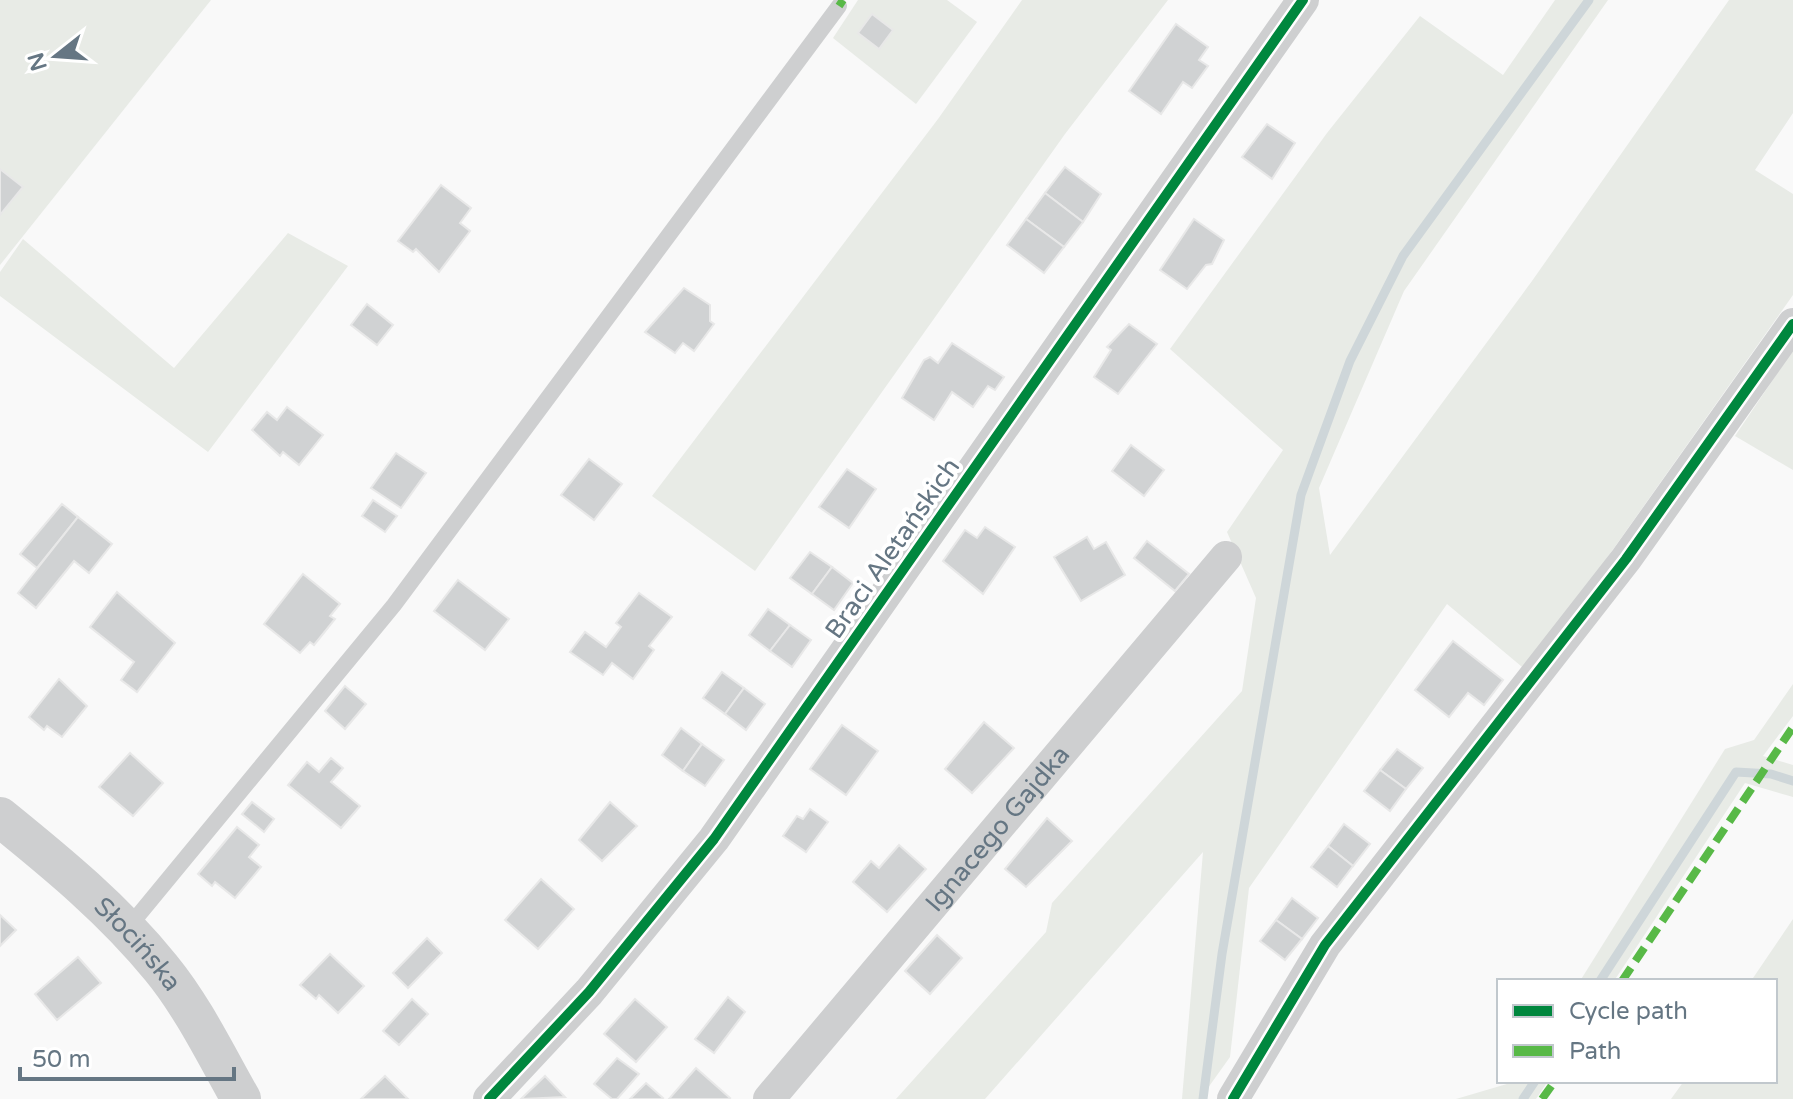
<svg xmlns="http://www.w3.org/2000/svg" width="1793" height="1099" font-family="'Varela Round',sans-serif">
	<rect width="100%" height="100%" fill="#f9f9f9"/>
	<!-- green -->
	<g fill="#e8ebe6">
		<path d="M 0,0 L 211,0 L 0,265 Z"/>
		<path d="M 858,0 L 947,0 L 977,22 L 916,104 L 833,38 Z"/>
		<path d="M 1022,0 L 1168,0 L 1065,134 L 755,571 L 652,496 L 938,119 Z"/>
		<path d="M 1555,0 L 1608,0 L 1404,291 L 1319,488 L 1330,555 L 1532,281 L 1729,0 L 1793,0 L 1793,113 L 1755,170 L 1793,194 L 1793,295 L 1527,671 L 1447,604 L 1249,888 L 1230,1057 L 1200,1099 L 1182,1099 L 1203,852 L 985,1099 L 896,1099 L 1046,932 L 1052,903 L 1242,691 L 1256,598 L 1227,532 L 1283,450 L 1170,349 L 1327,133 L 1420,16 L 1503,75 Z"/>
		<path d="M 288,233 L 348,266 L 208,452 L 0,296 L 0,272 L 23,239 L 174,368 Z"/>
		<path d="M 1793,350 L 1793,470 L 1735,436 Z"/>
		<path d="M 1793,684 L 1793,716 L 1763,756 L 1793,765 L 1793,797 L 1745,783 L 1614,981 L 1580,981 L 1725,749 L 1754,740 Z"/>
		<path d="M 1793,919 L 1793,1099 L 1671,1099 L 1684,1081 L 1775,1081 L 1775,981 L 1751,981 Z"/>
		<path d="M 1517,1081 L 1548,1081 L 1536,1099 L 1456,1099 Z"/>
	</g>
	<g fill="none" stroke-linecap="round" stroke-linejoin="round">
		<!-- stream -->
		<g stroke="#ced6d9" stroke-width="9">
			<path d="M 1600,981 L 1736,772 L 1771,774 L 1793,781"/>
			<path d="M 1203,1099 L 1222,954 L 1301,495 L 1350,361 L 1403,256 L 1589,0"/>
			<path d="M 1523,1099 L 1535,1081"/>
		</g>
	</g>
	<!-- building -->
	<g fill="#d0d2d3" stroke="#e8e8e8" stroke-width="2">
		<path d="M 872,14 L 893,30 L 879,49 L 858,33 Z"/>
		<path d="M 1176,24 L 1208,47 L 1199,60 L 1208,66 L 1192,88 L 1183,82 L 1161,114 L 1129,91 Z"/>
		<path d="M 1267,124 L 1295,143 L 1272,179 L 1242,157 Z"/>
		<path d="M 1065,167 L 1101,194 L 1083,222 L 1045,193 Z"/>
		<path d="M 0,169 L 23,187 L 0,215 Z"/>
		<path d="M 441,185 L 471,208 L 460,223 L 470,231 L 439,272 L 416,249 L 413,252 L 398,241 Z"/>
		<path d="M 1045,193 L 1083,222 L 1064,247 L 1026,219 Z"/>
		<path d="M 1026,219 L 1064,247 L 1044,273 L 1007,245 Z"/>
		<path d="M 1194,219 L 1224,240 L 1212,264 L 1206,265 L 1187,289 L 1160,270 Z"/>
		<path d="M 684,288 L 710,305 L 710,321 L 714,324 L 694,351 L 683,343 L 675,353 L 645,332 Z"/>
		<path d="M 367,304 L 393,325 L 377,345 L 351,325 Z"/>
		<path d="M 1129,324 L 1157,344 L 1118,394 L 1094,377 L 1111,350 L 1107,347 Z"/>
		<path d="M 952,343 L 1004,377 L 995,390 L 988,386 L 973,407 L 952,392 L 934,420 L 902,398 L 924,360 L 930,357 L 938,363 Z"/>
		<path d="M 287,407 L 323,435 L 299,465 L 283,452 L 280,456 L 252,430 L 267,412 L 277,420 Z"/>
		<path d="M 1131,445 L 1164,470 L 1144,496 L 1112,471 Z"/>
		<path d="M 396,453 L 426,473 L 401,508 L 371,488 Z"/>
		<path d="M 589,459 L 622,484 L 594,520 L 561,495 Z"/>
		<path d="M 847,469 L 876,489 L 849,528 L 819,507 Z"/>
		<path d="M 373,500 L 397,516 L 385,532 L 362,516 Z"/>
		<path d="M 62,504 L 78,517 L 37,568 L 20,554 Z"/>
		<path d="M 78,517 L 112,544 L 89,573 L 74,561 L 36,608 L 18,593 Z"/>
		<path d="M 985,527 L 1015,547 L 983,594 L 943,561 L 965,530 L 977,538 Z"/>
		<path d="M 1087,537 L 1094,549 L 1106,542 L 1125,575 L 1081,601 L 1054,557 Z"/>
		<path d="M 1147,541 L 1189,574 L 1175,591 L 1134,558 Z"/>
		<path d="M 810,552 L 832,567 L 812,594 L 790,578 Z"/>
		<path d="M 832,567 L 853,583 L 834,610 L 812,594 Z"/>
		<path d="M 303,574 L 340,604 L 330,616 L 335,619 L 314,645 L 310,642 L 300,653 L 264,624 Z"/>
		<path d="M 458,580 L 509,619 L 485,650 L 434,611 Z"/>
		<path d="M 117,592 L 175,643 L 137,692 L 121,680 L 134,662 L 90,627 Z"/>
		<path d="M 639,593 L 672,617 L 649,646 L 654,650 L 633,679 L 612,663 L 603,675 L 570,652 L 585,632 L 606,647 L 621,627 L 616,623 Z"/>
		<path d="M 768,609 L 790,625 L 770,651 L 749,635 Z"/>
		<path d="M 790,625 L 811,640 L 792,667 L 770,651 Z"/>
		<path d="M 1453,641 L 1503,680 L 1484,705 L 1468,693 L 1449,717 L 1415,690 Z"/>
		<path d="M 722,672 L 744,688 L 725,714 L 703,698 Z"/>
		<path d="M 59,679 L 87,706 L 62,737 L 47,726 L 44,730 L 29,717 Z"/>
		<path d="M 345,686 L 366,704 L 345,729 L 325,711 Z"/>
		<path d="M 744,688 L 765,704 L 746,730 L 725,714 Z"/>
		<path d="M 984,722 L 1014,748 L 972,793 L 945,769 Z"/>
		<path d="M 842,725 L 878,751 L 846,795 L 810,769 Z"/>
		<path d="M 681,728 L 702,744 L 683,771 L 662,755 Z"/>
		<path d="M 702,744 L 724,760 L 705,786 L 683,771 Z"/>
		<path d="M 1397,749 L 1423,768 L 1406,789 L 1380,770 Z"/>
		<path d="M 130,753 L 163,783 L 133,816 L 99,787 Z"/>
		<path d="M 331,758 L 343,768 L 331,782 L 360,806 L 341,828 L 288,785 L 307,762 L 319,772 Z"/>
		<path d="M 1380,770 L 1406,789 L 1390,811 L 1364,791 Z"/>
		<path d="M 252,802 L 274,819 L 264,832 L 242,814 Z"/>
		<path d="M 610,802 L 637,826 L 602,861 L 579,840 Z"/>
		<path d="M 810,809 L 828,822 L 806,852 L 783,836 L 797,816 L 803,819 Z"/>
		<path d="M 1047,818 L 1072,841 L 1026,887 L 1005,869 Z"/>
		<path d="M 1344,824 L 1370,844 L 1353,866 L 1328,846 Z"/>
		<path d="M 237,827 L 259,845 L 249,857 L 261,867 L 235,898 L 215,882 L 212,886 L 198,874 Z"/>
		<path d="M 899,845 L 926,869 L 887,912 L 853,882 L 871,861 L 879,868 Z"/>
		<path d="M 1328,846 L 1353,866 L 1337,887 L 1311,867 Z"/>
		<path d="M 541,879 L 574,909 L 538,949 L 505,920 Z"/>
		<path d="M 1292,898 L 1318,918 L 1302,939 L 1276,920 Z"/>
		<path d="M 0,915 L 16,930 L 0,946 Z"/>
		<path d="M 1276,920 L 1302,939 L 1285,960 L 1260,941 Z"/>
		<path d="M 937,935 L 962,958 L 930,994 L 905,971 Z"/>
		<path d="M 427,938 L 442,953 L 408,988 L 393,973 Z"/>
		<path d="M 330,954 L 364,986 L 338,1013 L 319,995 L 316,999 L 300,985 Z"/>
		<path d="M 78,957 L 101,983 L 57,1020 L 35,994 Z"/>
		<path d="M 728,997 L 745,1012 L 714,1053 L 695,1039 Z"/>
		<path d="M 412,999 L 428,1014 L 399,1045 L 383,1031 Z"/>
		<path d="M 635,999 L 667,1027 L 636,1062 L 604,1034 Z"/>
		<path d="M 617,1058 L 639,1074 L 617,1099 L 612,1099 L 594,1084 Z"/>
		<path d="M 696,1068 L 730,1098 L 729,1099 L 669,1099 Z"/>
		<path d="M 385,1076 L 408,1099 L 361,1099 Z"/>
		<path d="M 545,1076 L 565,1097 L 521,1099 Z"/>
		<path d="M 646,1083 L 663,1098 L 662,1099 L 630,1099 Z"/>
	</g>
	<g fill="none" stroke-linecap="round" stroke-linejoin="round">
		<!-- service -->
		<path stroke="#cecfd0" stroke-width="16" d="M 127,929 L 394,605 L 839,6"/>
		<!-- minor -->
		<g stroke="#cecfd0" stroke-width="32">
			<path d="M 489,1099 L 589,992 L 714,839 L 1303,0"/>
			<path id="s1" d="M 769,1099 L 1226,557"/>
			<path d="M 1233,1099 L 1325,945 L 1626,559 L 1793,324"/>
		</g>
		<!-- tertiary -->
		<path stroke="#cecfd0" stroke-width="40" id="s2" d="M 0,817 C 58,864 114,910 161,968 C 193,1007 216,1055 241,1099"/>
		<!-- quiet -->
		<g stroke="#58b947" stroke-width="8" stroke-dasharray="16 8" stroke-linecap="butt">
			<path d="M 839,6 L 843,0"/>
			<path d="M 1622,981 L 1793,727"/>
			<path d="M 1542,1099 L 1555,1081"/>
		</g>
		<!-- cycleway casing -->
		<g stroke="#fff" stroke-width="15">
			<g id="cycleway">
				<path d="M 489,1099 L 589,992 L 714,839 L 1303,0"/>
				<path d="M 1233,1099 L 1325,945 L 1626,559 L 1793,324"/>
			</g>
		</g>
		<!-- cycleway -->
		<use href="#cycleway" stroke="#00873e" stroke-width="10"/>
	</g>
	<g text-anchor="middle" stroke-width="8" stroke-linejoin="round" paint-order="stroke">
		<!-- street labels -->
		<g font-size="26" fill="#657683" stroke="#fff">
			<text transform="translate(892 548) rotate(-55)" y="9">Braci Aletańskich</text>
			<text dy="9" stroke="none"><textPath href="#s1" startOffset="354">Ignacego Gajdka</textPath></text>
			<text dy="9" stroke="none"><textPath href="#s2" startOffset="188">Słocińska</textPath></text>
		</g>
	</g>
	<!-- legend -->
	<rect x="1497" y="979" width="280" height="104" fill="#ffffff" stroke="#c1c8cd" stroke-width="2"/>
	<rect x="1513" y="1005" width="40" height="12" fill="#00873e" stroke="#c1c8cd" stroke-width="2"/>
	<text x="1569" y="1019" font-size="24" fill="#657683">Cycle path</text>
	<rect x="1513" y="1045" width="40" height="12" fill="#58b947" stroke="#c1c8cd" stroke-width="2"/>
	<text x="1569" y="1059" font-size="24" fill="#657683">Path</text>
	<!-- north arrow -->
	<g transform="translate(56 56) rotate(253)" stroke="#ffffff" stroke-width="6" paint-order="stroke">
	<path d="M0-6L14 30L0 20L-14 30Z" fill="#657683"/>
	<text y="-12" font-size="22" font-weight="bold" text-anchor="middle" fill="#657683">N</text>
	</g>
	<!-- scale -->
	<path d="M20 1067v12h214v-12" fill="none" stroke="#657683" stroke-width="4"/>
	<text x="32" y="1067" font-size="24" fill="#657683" stroke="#ffffff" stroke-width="6" paint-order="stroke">50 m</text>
</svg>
